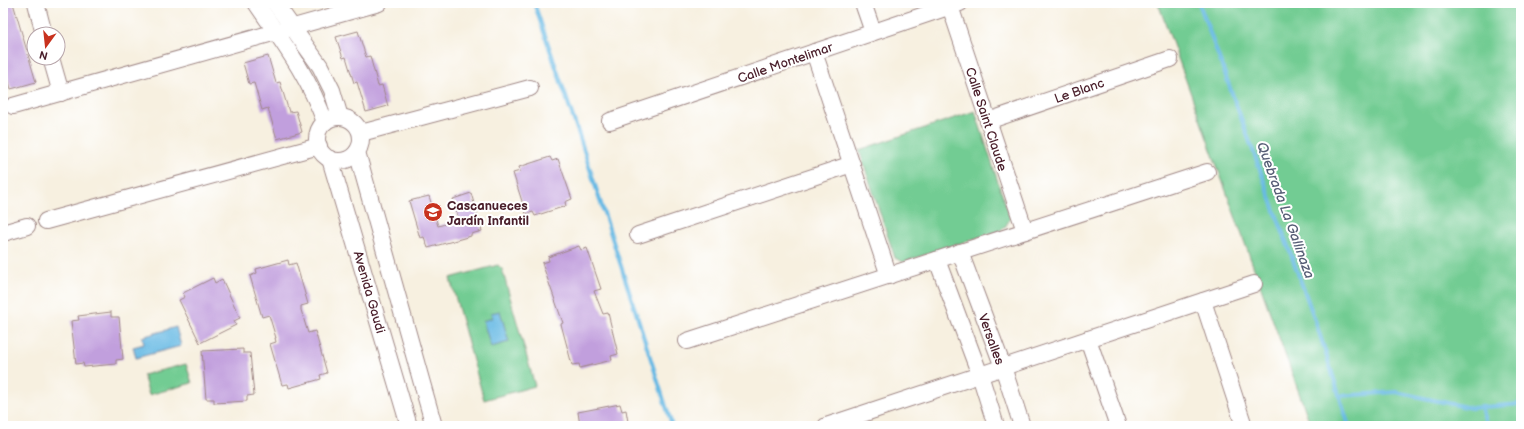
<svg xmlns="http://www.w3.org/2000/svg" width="1524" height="429" font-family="'Balsamiq Sans',sans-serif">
	<rect width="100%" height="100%" fill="#fff"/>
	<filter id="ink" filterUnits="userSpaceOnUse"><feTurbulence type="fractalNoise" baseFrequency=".025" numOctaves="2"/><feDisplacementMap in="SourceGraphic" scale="8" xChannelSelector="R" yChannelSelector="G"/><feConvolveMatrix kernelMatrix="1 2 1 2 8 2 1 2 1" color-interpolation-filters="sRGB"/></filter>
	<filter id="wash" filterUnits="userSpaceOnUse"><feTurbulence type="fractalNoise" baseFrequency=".012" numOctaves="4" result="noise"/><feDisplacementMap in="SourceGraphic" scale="16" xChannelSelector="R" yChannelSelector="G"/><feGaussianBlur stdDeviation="0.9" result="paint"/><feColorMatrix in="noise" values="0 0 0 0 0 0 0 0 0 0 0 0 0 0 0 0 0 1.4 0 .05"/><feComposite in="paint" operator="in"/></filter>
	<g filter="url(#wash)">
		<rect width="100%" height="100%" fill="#f7f0e0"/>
		<!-- green -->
		<g fill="#72cc93" stroke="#5e765f">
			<path d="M 1158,3 L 1521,3 L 1521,426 L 1311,426 Z"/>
			<path d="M 975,111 L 1010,219 L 1005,227 L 1001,230 L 903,262 L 895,258 L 859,150 Z"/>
			<path d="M 498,265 L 502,269 L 535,386 L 484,400 L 450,278 Z"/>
			<path d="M 186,364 L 192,383 L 149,395 L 143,375 Z"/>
		</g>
		<!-- water -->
		<g fill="#68bae4" stroke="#596c88">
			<path d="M 500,311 L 509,342 L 491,347 L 483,321 L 492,318 L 491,313 Z"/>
			<path d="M 176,327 L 181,346 L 136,358 L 133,347 L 144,344 L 142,337 Z"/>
		</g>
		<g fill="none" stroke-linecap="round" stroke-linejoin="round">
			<!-- stream -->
			<g stroke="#68bae4" stroke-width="4">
				<path d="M 534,3 L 579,135 L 671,422 L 670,426"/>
				<path d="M 1199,3 L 1316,323 L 1349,426"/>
				<path d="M 1339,396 L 1396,392 L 1471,408 L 1521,404"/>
				<path d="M 1481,407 L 1487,426"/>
			</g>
		</g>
		<g id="blocks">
			<!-- building -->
			<g fill="#c19fdd">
				<path d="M 3,3 L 13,3 L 36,82 L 11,89 L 3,61 Z"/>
				<path d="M 358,31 L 366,57 L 370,56 L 378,86 L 382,85 L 388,106 L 366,112 L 357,82 L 354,83 L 346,57 L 343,58 L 336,37 Z"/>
				<path d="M 268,56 L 276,83 L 280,82 L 289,112 L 296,111 L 302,132 L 277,139 L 268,108 L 262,110 L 254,83 L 249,84 L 243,63 Z"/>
				<path d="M 550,157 L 552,161 L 558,159 L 572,199 L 565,202 L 566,206 L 547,212 L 535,216 L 533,212 L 526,214 L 513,173 L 520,171 L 519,167 Z"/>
				<path d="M 471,193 L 482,231 L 471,234 L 471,236 L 428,248 L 424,237 L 420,238 L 409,201 L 429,196 L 438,226 L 459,220 L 453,199 Z"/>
				<path d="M 579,246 L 581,250 L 587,248 L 601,289 L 594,291 L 603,314 L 608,313 L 618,354 L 611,356 L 612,360 L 580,368 L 579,364 L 572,365 L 561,324 L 563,323 L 542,263 L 549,261 L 548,257 Z"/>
				<path d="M 288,260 L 289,265 L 296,263 L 308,304 L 301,306 L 301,310 L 308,333 L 315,331 L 327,373 L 320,375 L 321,379 L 289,388 L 288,384 L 282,385 L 270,344 L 276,342 L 275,338 L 276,338 L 269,315 L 262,317 L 250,276 L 257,273 L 256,269 Z"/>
				<path d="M 213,278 L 215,283 L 222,279 L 240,318 L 234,321 L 236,325 L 200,343 L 179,300 L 185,297 L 183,293 Z"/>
				<path d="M 111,312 L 111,317 L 119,317 L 123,359 L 116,360 L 116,364 L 105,365 L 84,367 L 83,363 L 76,364 L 71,321 L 79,320 L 78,316 Z"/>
				<path d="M 243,349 L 243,353 L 250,353 L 254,395 L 247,396 L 247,401 L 214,403 L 214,399 L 206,399 L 202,351 Z"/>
				<path d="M 620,404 L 622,411 L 626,410 L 628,422 L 616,423 L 617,426 L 580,426 L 578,412 Z"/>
			</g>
		</g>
	</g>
	<g filter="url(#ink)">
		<use href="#blocks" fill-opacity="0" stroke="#a08886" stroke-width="1"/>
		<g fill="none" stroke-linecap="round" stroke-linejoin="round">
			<!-- street casing -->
			<g stroke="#a08886" stroke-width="18">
				<g id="street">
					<path d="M 36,3 L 44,34"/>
					<path d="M 256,3 C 284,44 308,75 325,122"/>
					<path d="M 275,3 L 320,66 L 332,90 L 340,117"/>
					<path d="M 863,3 L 873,32"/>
					<path d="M 950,6 L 1025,231"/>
					<path d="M 814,52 L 889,276"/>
					<path d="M 51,58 L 61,93"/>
					<path d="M 13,106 L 379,3"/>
					<circle cx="339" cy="139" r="22"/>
					<path d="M 610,121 L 960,3"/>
					<path d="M 988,121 L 1170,59"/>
					<path d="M 361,133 L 530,88"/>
					<path d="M 357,152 L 434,426"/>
					<path d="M 330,159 L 409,426"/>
					<path d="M 46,221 L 319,146"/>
					<path d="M 3,233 L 27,226"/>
					<path d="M 638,235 L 852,164"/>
					<path d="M 960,252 L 1003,367 L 1022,426"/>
					<path d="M 937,260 L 980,375 L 996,426"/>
					<path d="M 1203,301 L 1244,426"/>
					<path d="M 1088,339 L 1118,426"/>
					<path d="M 687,341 L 1207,172"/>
					<path d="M 826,426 L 1254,284"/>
				</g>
			</g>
			<!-- street -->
			<use href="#street" stroke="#fff" stroke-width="16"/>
		</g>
	</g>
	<!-- icons -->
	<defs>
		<g id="school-disc" transform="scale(1)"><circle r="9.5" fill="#c8321e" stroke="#fff"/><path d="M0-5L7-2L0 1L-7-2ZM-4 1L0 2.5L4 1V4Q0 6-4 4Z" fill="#fff"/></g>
	</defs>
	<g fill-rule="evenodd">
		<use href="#school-disc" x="433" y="212"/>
	</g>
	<g text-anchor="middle" stroke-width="4" stroke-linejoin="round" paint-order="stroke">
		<!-- street labels -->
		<g font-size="13" fill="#4a1f2b" stroke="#fff">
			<text transform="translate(785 62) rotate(-19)" y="5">Calle Montelimar</text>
			<text transform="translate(1079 90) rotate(-19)" y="5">Le Blanc</text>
			<text transform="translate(987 119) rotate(72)" y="5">Calle Saint Claude</text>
			<text transform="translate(370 292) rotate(74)" y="5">Avenida Gaudi</text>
			<text transform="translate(992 339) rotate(70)" y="5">Versalles</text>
		</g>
		<!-- poi labels -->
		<g font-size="13" font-weight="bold" fill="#4a1f2b" stroke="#fff" text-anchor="start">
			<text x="447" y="210">Cascanueces<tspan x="447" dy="15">Jardín Infantil</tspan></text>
		</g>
		<!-- water labels -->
		<g font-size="14" font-style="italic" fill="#565d75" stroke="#fff">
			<text transform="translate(1286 210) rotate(70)" y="5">Quebrada La Gallinaza</text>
		</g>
	</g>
	<!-- margin -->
	<rect width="1524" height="429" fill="none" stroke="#fff" stroke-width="16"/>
	<!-- north arrow -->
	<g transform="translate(46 46) rotate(195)"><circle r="19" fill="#ffffff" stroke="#b7a5aa"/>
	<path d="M0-3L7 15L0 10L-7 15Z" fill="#c8321e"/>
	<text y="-6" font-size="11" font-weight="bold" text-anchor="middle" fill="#4a1f2b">N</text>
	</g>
</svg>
